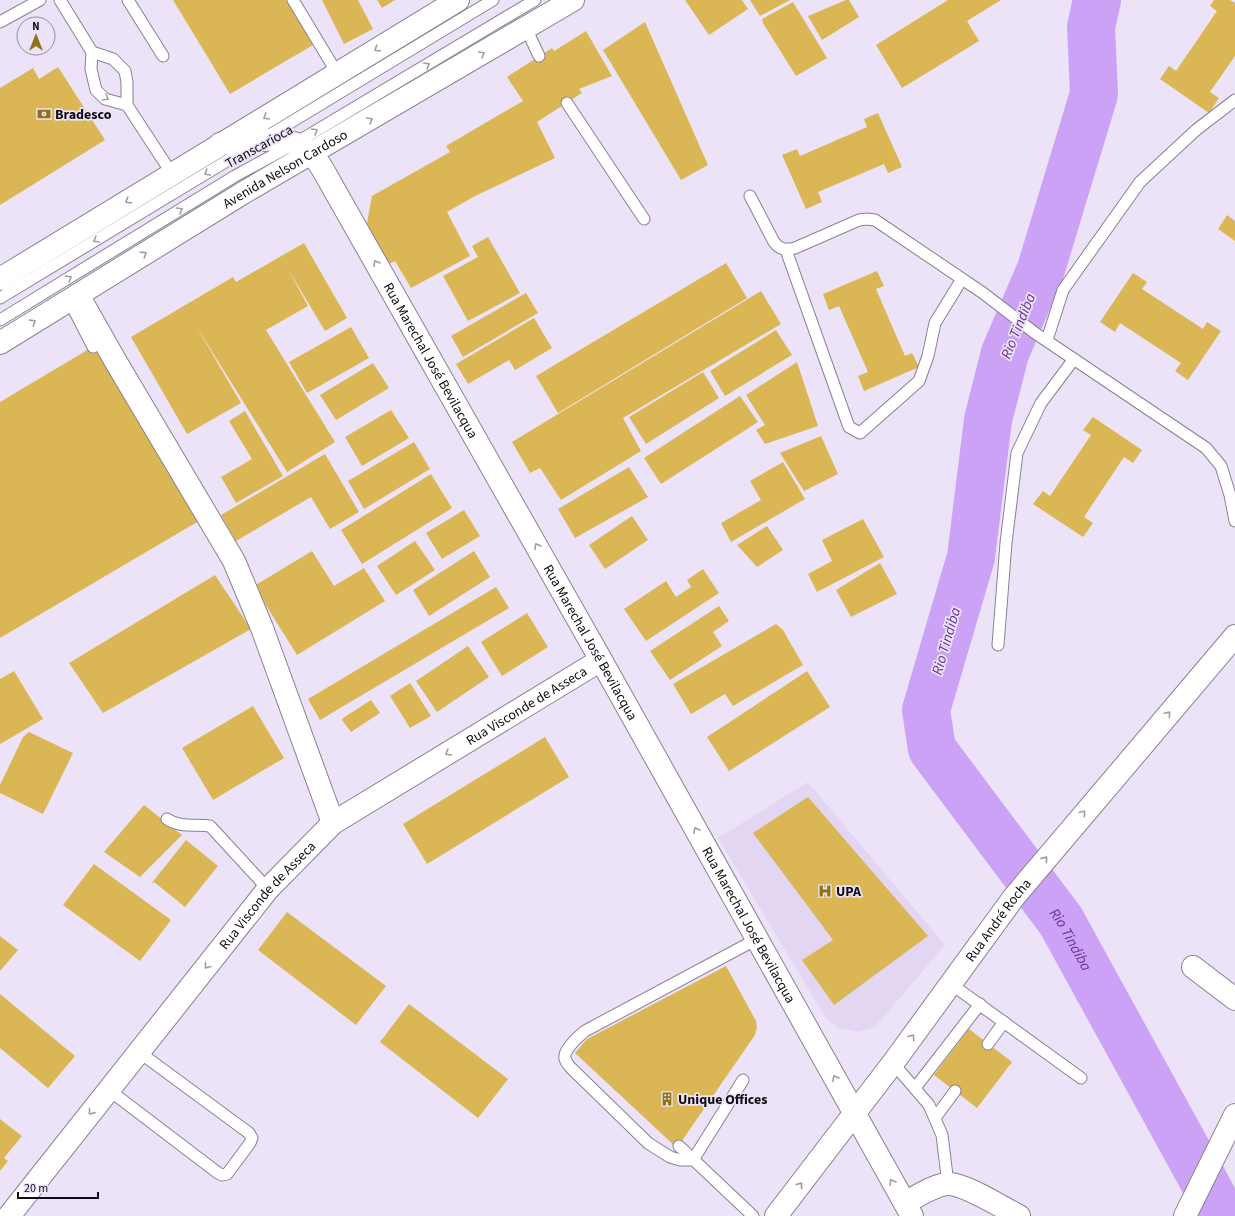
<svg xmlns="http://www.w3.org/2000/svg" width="1235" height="1216" font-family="'Source Sans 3',sans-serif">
	<rect width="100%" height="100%" fill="#ede3f9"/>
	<!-- built -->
	<path fill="#e3d6f3" d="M 808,782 L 945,945 L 875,1027 L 858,1032 L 838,1028 L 825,1017 L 718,838 Z"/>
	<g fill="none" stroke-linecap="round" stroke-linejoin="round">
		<!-- river -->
		<path stroke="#cca2f6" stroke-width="48" id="s1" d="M 1097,0 L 1091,27 L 1094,94 L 1041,269 L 1005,353 L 988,420 L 971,557 L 926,710 L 932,749 L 1061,921 L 1223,1216"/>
	</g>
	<!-- building -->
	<g fill="#dbb654">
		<path d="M 173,0 L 286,0 L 313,45 L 230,94 Z"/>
		<path d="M 322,0 L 358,0 L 373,29 L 344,44 Z"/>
		<path d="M 377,0 L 395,0 L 382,8 Z"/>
		<path d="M 685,0 L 742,0 L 748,9 L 709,35 Z"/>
		<path d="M 750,0 L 790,0 L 760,16 Z"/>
		<path d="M 846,0 L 849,0 L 859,17 L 822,40 L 808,16 Z"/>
		<path d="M 1001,0 L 967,21 L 979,41 L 902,88 L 876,45 L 948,0 Z"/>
		<path d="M 1214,0 L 1230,0 L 1235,3 L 1235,56 L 1210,92 L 1219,98 L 1209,113 L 1160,79 L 1169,66 L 1176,71 L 1217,11 L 1210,6 Z"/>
		<path d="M 793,2 L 827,58 L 796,76 L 763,23 L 762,19 Z"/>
		<path d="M 645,22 L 708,165 L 681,180 L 603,50 Z"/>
		<path d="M 586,31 L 612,76 L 579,89 L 582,93 L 537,122 L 555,158 L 475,196 L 447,212 L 470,256 L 411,288 L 395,261 L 389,264 L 367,223 L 372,196 L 450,152 L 446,146 L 523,101 L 507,77 L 552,48 L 554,51 Z"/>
		<path d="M 58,67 L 105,140 L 0,205 L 0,88 L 33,68 L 39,79 Z"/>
		<path d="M 878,113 L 902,167 L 888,173 L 884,164 L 818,192 L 822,202 L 806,209 L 782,155 L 797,149 L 800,156 L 867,127 L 864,119 Z"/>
		<path d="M 1227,215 L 1235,221 L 1235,241 L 1218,229 Z"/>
		<path d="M 488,237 L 520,293 L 468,321 L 443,276 L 478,257 L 472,246 Z"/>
		<path d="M 304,243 L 347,318 L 325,331 L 288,269 L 308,306 L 266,330 L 335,442 L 287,472 L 196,326 L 241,403 L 187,434 L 131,337 L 233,277 L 236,282 Z"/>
		<path d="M 726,263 L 747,298 L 558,413 L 536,376 Z"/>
		<path d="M 877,271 L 884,286 L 876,289 L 905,356 L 912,353 L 919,367 L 864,391 L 858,376 L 868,372 L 839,306 L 829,310 L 823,294 Z"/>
		<path d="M 1133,273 L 1147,282 L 1142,289 L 1203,329 L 1207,322 L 1221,331 L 1188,380 L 1175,371 L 1181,363 L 1120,323 L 1115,332 L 1100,322 Z"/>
		<path d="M 761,291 L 781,324 L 623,418 L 641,451 L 561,500 L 540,468 L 530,473 L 512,442 Z"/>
		<path d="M 526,293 L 538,313 L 463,357 L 451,336 Z"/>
		<path d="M 534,318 L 552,348 L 515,370 L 509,360 L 468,384 L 456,364 Z"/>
		<path d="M 351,327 L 369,358 L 307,393 L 289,362 Z"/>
		<path d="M 776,330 L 792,355 L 725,396 L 710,371 Z"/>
		<path d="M 99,343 L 204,518 L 0,638 L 0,402 Z"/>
		<path d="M 797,362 L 818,426 L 765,444 L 756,430 L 765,425 L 746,395 Z"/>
		<path d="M 373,363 L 389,388 L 336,420 L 320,395 Z"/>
		<path d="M 703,372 L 719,398 L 646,444 L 629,417 Z"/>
		<path d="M 740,396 L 758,422 L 661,484 L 644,458 Z"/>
		<path d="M 391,410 L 409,438 L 362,466 L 345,437 Z"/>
		<path d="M 245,411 L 283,476 L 236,503 L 221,477 L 252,459 L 229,421 Z"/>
		<path d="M 1093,417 L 1142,450 L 1133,463 L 1124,457 L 1084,517 L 1093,523 L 1083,537 L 1033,504 L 1043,491 L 1050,496 L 1091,435 L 1083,430 Z"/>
		<path d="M 821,436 L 838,474 L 804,491 L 780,453 Z"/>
		<path d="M 414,442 L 430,469 L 364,509 L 348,481 Z"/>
		<path d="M 325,454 L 359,512 L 330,529 L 311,497 L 236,541 L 221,515 Z"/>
		<path d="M 783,462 L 805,499 L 731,542 L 721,523 L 761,500 L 750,481 Z"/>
		<path d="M 629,467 L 648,497 L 575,538 L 558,509 Z"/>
		<path d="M 431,474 L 452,508 L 362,564 L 341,530 Z"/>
		<path d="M 464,510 L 480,536 L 442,559 L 426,533 Z"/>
		<path d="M 632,516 L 648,540 L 605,569 L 589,545 Z"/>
		<path d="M 863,519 L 884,557 L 817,592 L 808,574 L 832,561 L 822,540 Z"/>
		<path d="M 767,526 L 783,550 L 757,567 L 737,545 Z"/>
		<path d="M 415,541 L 435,570 L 396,595 L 377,566 Z"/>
		<path d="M 312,551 L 334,586 L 364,568 L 385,601 L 297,655 L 254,586 Z"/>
		<path d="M 474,551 L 490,577 L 429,616 L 413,590 Z"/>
		<path d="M 880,563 L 897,594 L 851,617 L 836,590 Z"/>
		<path d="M 703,569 L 719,593 L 646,641 L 624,609 L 666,581 L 676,597 L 691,587 L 687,580 Z"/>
		<path d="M 215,575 L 251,629 L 103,713 L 69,663 Z"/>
		<path d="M 496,587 L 509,608 L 320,720 L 308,699 Z"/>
		<path d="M 719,606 L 729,621 L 713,632 L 722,646 L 670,680 L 650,651 Z"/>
		<path d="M 527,613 L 548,647 L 502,676 L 481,642 Z"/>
		<path d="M 776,624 L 783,630 L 803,665 L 733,706 L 725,694 L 691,714 L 673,684 Z"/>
		<path d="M 468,646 L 489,677 L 437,712 L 416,681 Z"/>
		<path d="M 14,671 L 43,719 L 0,744 L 0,679 Z"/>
		<path d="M 807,671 L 830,707 L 729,771 L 707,737 Z"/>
		<path d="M 410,683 L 431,716 L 410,728 L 390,696 Z"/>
		<path d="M 371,700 L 380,713 L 351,732 L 342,720 L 343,718 Z"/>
		<path d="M 253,706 L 284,758 L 213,800 L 182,748 Z"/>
		<path d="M 29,732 L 73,753 L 43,814 L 0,793 L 0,785 L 23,737 Z"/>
		<path d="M 545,737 L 569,777 L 427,864 L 403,824 Z"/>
		<path d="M 808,797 L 928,936 L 834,1005 L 802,960 L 833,940 L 753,833 Z"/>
		<path d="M 144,805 L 182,835 L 140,877 L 104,852 Z"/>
		<path d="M 186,840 L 218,866 L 185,907 L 154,882 L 151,884 Z"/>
		<path d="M 94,864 L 171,920 L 140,961 L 63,905 Z"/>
		<path d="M 287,912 L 386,986 L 356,1025 L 258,950 Z"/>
		<path d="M 0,936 L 18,950 L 0,971 Z"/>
		<path d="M 726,966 L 756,1021 L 757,1027 L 755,1035 L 677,1148 L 575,1053 L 587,1039 Z"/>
		<path d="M 0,994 L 75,1056 L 48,1088 L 0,1048 Z"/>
		<path d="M 409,1004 L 508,1079 L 478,1118 L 380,1042 Z"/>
		<path d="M 969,1029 L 1012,1062 L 977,1108 L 934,1075 Z"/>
		<path d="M 0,1119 L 22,1136 L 4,1158 L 8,1161 L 0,1171 Z"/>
	</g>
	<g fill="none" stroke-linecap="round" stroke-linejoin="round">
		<!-- lane casing -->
		<g stroke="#898093" stroke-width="13">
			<g id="lane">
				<path d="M 60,0 L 92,52 L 91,69 L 96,90 L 105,99 L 127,105"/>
				<path d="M 128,0 L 163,56"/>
				<path d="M 293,0 L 337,73"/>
				<path d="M 0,22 L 40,0"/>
				<path d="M 526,28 L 539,56"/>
				<path d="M 92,52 L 113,59 L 125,71 L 127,82 L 127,105 L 172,174"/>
				<path d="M 567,103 L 644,219"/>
				<path d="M 750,196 L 774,242 C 780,250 786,250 795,248 L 859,220 L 867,219 L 875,220 L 983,293 L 1035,333 L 1206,448 L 1221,466 L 1230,495 L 1235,521"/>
				<path d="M 786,250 L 849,427 L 860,433 L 919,381 L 928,356 L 935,323 L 962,279"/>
				<path d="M 0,298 L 493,0"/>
				<path d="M 72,306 L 93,347"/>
				<path d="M 0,320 L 235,176 L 294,144 L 535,0"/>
				<path d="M 1047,340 L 1063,290 L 1140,182 L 1196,130 L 1235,100"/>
				<path d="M 998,645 L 1006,543 L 1017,453 L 1041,403 L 1074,359"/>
				<path d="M 167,819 C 180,828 195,824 210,826 L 268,889"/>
				<path d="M 951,984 L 1081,1078"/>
				<path d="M 988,1044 L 1004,1022"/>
				<path d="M 893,1063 L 929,1105 L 942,1135 L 948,1184"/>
				<path d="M 743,1080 L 693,1160 L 680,1160 L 670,1157 L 648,1143 L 570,1067 C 567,1063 564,1060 565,1055 C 567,1047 579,1036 585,1031 L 757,939"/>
				<path d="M 915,1088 L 980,1004"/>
				<path d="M 109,1090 L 218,1173 L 222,1175 L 227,1174 L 250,1143 L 252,1138 L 249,1133 L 139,1052"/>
				<path d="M 935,1118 L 955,1091"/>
				<path d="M 679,1146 L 753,1216"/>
			</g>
		</g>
		<!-- street casing -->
		<g stroke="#898093" stroke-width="24">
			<g id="street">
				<path d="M 78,295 L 116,362 L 234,561 L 262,628 L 333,823"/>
				<path d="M 1193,967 L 1235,999"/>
				<path id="s2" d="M 9,1216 L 268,889 L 333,823 L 601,660"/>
				<path d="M 1185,1216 L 1235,1115"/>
			</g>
		</g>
		<!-- secondary casing -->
		<g stroke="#898093" stroke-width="24">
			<g id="secondary">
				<path id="s3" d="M 220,144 C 246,141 292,132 312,154 C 321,164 328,179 335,191 L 601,660 L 912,1216"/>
				<path d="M 905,1203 C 916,1197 937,1183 950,1184 C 969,1186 1001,1207 1019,1216"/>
				<path id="s4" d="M 776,1216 L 893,1063 L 1014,897 L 1235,636"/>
			</g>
		</g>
		<!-- primary casing -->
		<g stroke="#898093" stroke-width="24">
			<g id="primary">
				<path d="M 0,279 L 458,0"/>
				<path id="s5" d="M 0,343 L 243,193 L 573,0"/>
			</g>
		</g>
		<!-- lane -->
		<use href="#lane" stroke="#fff" stroke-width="11"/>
		<!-- street -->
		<use href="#street" stroke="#fff" stroke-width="22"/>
		<!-- secondary -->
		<use href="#secondary" stroke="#fff" stroke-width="22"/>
		<!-- primary -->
		<use href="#primary" stroke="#fff" stroke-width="22"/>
	</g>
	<!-- one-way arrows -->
	<defs><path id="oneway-chevron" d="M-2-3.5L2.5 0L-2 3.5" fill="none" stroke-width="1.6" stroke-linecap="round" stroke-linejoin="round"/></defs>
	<g stroke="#9f9da0">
		<use href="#oneway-chevron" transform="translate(377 49) rotate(149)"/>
		<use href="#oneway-chevron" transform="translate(482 54) rotate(-31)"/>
		<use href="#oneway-chevron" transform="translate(427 65) rotate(-31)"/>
		<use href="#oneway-chevron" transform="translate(106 98) rotate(31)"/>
		<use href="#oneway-chevron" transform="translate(266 117) rotate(149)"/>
		<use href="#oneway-chevron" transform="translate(370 120) rotate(-31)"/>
		<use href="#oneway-chevron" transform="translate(315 131) rotate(-31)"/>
		<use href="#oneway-chevron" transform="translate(207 173) rotate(149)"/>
		<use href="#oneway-chevron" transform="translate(128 201) rotate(148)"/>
		<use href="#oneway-chevron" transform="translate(180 210) rotate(-31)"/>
		<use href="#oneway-chevron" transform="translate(96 240) rotate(149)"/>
		<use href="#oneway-chevron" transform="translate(144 254) rotate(-32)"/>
		<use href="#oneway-chevron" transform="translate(376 263) rotate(-120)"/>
		<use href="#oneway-chevron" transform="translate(69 278) rotate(-31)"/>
		<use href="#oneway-chevron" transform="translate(33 322) rotate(-32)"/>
		<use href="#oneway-chevron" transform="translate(537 546) rotate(-120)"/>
		<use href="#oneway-chevron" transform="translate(1168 714) rotate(-49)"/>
		<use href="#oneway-chevron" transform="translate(448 753) rotate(149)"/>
		<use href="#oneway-chevron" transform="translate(1083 813) rotate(-49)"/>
		<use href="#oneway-chevron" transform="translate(696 830) rotate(-119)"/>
		<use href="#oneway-chevron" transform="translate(1045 859) rotate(-51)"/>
		<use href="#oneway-chevron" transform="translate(207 966) rotate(128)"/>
		<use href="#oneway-chevron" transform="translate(912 1037) rotate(-54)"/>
		<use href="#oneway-chevron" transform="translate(835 1078) rotate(-119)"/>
		<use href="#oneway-chevron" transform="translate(91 1112) rotate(129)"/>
		<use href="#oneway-chevron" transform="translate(892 1182) rotate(-121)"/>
		<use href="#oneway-chevron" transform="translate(800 1185) rotate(-52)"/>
	</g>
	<!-- icons -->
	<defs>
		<g id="bank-bare" transform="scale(1.08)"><path d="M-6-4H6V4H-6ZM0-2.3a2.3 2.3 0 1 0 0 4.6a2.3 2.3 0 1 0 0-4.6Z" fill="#8f7116" stroke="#ede3f9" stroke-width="2.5" paint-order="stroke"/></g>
		<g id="hospital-bare" transform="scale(1.08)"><path d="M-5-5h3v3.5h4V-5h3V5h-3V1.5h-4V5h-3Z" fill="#8f7116" stroke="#ede3f9" stroke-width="2.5" paint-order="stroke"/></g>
		<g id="building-bare" transform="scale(1.08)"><path d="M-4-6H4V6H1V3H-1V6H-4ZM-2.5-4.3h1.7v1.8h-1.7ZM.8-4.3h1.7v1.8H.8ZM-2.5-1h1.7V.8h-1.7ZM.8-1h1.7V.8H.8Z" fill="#8f7116" stroke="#ede3f9" stroke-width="2.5" paint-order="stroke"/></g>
	</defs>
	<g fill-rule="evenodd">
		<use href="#bank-bare" x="44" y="114"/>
		<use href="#hospital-bare" x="825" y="891"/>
		<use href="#building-bare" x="667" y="1099"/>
	</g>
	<g text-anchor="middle" stroke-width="3.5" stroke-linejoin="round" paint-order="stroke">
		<!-- poi labels -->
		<g font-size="14" font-weight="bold" fill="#0f0b12" stroke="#ede3f9" text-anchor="start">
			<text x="55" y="119">Bradesco</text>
			<text x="836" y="896">UPA</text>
			<text x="678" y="1104">Unique Offices</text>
		</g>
		<!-- street labels -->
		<g font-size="14" fill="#0f0b12" stroke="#ede3f9">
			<text transform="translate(259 146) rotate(-29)" y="5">Transcarioca</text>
			<text dy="5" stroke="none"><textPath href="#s5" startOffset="334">Avenida Nelson Cardoso</textPath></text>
			<text dy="5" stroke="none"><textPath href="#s3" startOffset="334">Rua Marechal José Bevilacqua</textPath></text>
			<text dy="5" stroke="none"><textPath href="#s3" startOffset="658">Rua Marechal José Bevilacqua</textPath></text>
			<text dy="5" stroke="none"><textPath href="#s2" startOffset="736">Rua Visconde de Asseca</textPath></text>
			<text dy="5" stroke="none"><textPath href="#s2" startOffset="412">Rua Visconde de Asseca</textPath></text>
			<text dy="5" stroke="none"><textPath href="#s4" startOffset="370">Rua André Rocha</textPath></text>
			<text dy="5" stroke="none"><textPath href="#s3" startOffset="982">Rua Marechal José Bevilacqua</textPath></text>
		</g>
		<!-- water labels -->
		<g font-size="15" font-style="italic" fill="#663190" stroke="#ede3f9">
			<text transform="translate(1018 326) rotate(-68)" y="5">Rio Tindiba</text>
			<text transform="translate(946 641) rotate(-74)" y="5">Rio Tindiba</text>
			<text dy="5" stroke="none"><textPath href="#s1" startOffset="1011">Rio Tindiba</textPath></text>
		</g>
	</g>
	<!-- north arrow -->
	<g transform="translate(36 36)"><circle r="19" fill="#ede3f9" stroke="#948d9d"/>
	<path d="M0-3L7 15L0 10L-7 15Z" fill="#8f7116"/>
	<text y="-6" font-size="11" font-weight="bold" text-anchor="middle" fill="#0f0b12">N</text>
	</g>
	<!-- scale -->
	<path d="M18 1192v6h80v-6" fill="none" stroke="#0f0b12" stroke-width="2"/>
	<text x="24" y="1192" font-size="12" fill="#0f0b12" stroke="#ede3f9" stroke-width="3" paint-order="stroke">20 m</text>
</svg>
